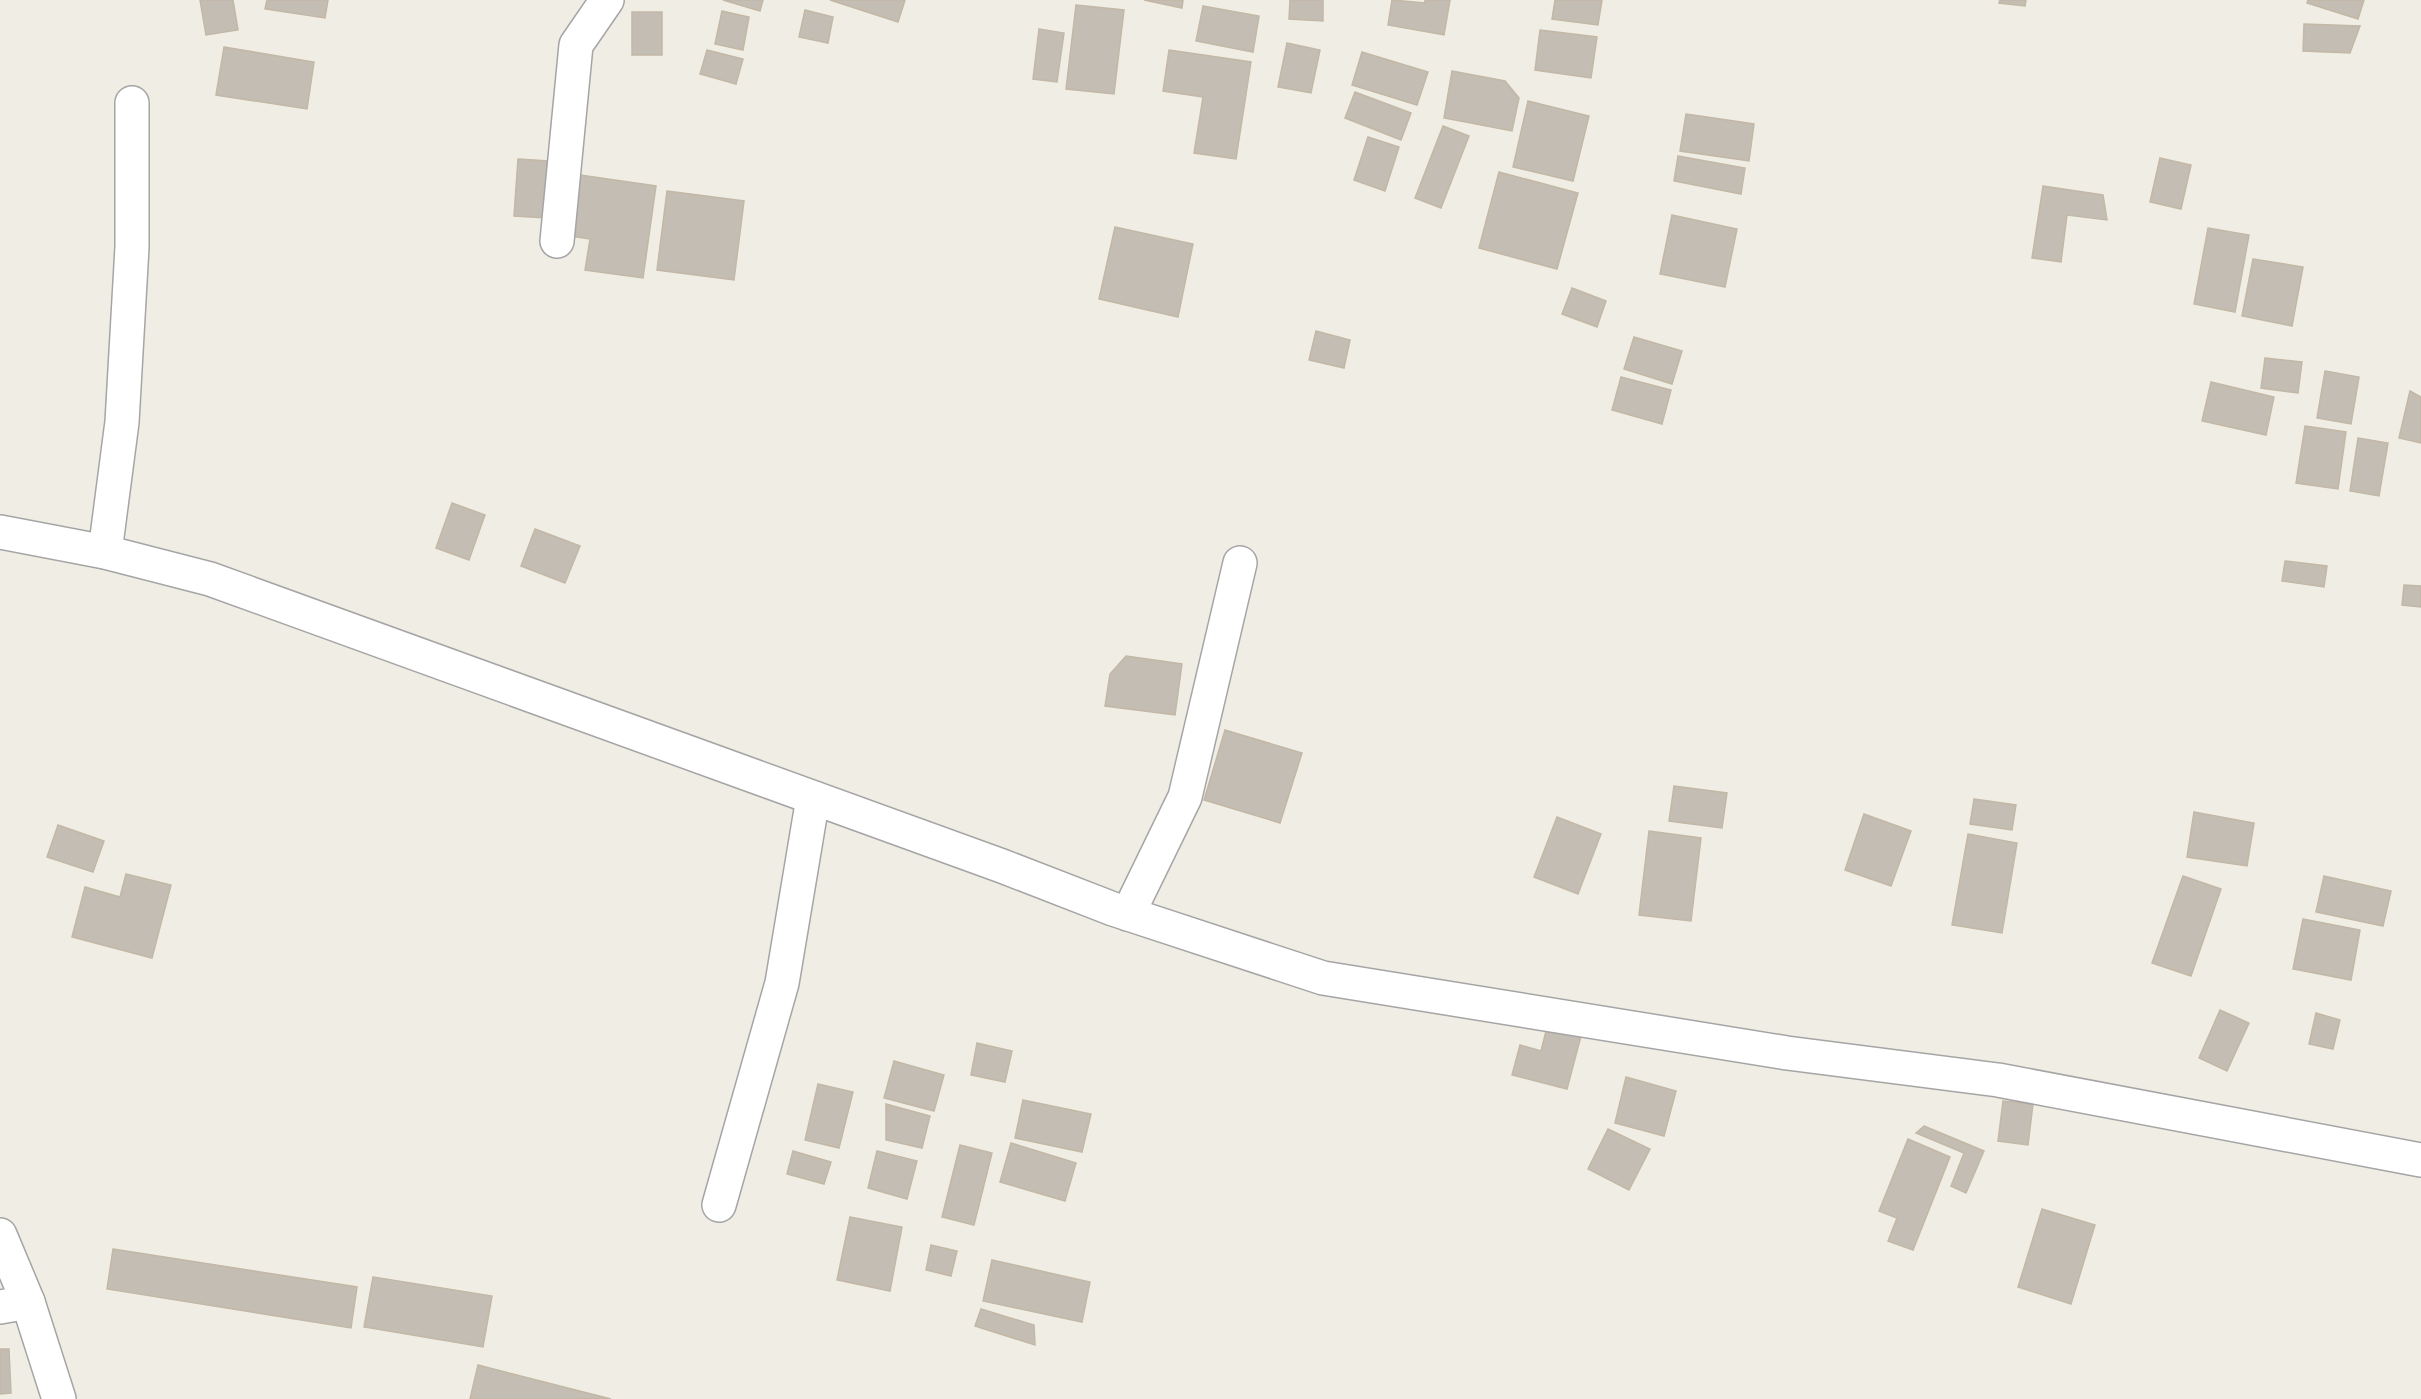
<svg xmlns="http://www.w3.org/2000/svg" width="2421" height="1399" font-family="'Fira Sans',sans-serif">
	<rect width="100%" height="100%" fill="#f0eee4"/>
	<!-- building -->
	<g fill="#c4bdb3" stroke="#c3b7a5" stroke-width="1.5">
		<path d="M 200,0 L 233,0 L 238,30 L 206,35 Z"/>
		<path d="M 267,0 L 328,0 L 325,18 L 265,9 Z"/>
		<path d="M 723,0 L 763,0 L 760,11 Z"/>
		<path d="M 830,0 L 905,0 L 898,22 Z"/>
		<path d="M 1144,0 L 1183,0 L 1182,8 Z"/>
		<path d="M 1290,0 L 1323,0 L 1323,21 L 1289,19 Z"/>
		<path d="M 1392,0 L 1425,3 L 1425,0 L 1450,0 L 1444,35 L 1388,25 Z"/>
		<path d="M 1555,0 L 1602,0 L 1598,25 L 1552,19 Z"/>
		<path d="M 2000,0 L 2026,0 L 2025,6 L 1999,3 Z"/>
		<path d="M 2308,0 L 2364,0 L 2358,19 L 2307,3 Z"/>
		<path d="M 1076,5 L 1124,10 L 1114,94 L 1066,89 Z"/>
		<path d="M 1203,6 L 1259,16 L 1253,52 L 1196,41 Z"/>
		<path d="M 805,10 L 833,17 L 828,43 L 799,37 Z"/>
		<path d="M 722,11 L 749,17 L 743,50 L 715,44 Z"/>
		<rect x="632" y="12" width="30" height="43"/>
		<path d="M 2304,24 L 2360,26 L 2350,53 L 2303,51 Z"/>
		<path d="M 1039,29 L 1064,33 L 1057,82 L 1033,79 Z"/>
		<path d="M 1540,30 L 1597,37 L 1591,78 L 1535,70 Z"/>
		<path d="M 1287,43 L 1320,50 L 1311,93 L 1278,87 Z"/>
		<path d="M 224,47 L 314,62 L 307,109 L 216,95 Z"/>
		<path d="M 707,50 L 743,59 L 736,84 L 700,74 Z"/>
		<path d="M 1169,50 L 1251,62 L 1236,159 L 1194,153 L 1203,97 L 1163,91 Z"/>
		<path d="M 1362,52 L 1428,72 L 1417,105 L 1352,85 Z"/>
		<path d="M 1452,71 L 1505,81 L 1519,98 L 1512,131 L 1444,118 Z"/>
		<path d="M 1355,92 L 1411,113 L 1401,140 L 1345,118 Z"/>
		<path d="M 1528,101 L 1589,116 L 1573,181 L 1513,167 Z"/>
		<path d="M 1686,114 L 1754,124 L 1749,161 L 1680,151 Z"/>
		<path d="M 1443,126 L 1469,136 L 1441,208 L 1415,198 Z"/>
		<path d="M 1368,137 L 1399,147 L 1385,191 L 1354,180 Z"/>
		<path d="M 1678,156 L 1745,168 L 1741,194 L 1674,181 Z"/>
		<path d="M 2160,158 L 2191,165 L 2181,209 L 2150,202 Z"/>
		<path d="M 518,159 L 549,161 L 546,218 L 514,216 Z"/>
		<path d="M 1499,172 L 1578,193 L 1557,269 L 1479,248 Z"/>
		<path d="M 580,175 L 656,186 L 643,278 L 585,270 L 590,239 L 571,236 Z"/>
		<path d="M 2043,186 L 2103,195 L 2107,220 L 2067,215 L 2061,262 L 2032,258 Z"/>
		<path d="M 667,191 L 744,201 L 734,280 L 657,270 Z"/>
		<path d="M 1672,215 L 1737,229 L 1725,287 L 1660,274 Z"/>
		<path d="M 1115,227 L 1193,244 L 1178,317 L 1099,299 Z"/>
		<path d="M 2208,228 L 2249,235 L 2235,312 L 2194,304 Z"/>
		<path d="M 2253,259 L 2303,267 L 2292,326 L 2242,316 Z"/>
		<path d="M 1572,288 L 1606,301 L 1597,327 L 1562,314 Z"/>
		<path d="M 1316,331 L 1350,340 L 1344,368 L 1309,360 Z"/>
		<path d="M 1634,337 L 1682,351 L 1672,384 L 1624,369 Z"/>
		<path d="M 2265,358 L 2302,362 L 2298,393 L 2261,388 Z"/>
		<path d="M 2325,371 L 2359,377 L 2351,424 L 2317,418 Z"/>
		<path d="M 1621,377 L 1671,390 L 1662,424 L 1612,410 Z"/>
		<path d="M 2211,382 L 2274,397 L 2266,435 L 2202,421 Z"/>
		<path d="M 2410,391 L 2421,397 L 2421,443 L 2399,438 Z"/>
		<path d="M 2305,426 L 2346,432 L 2338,489 L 2296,483 Z"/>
		<path d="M 2358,438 L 2388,443 L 2379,496 L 2350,491 Z"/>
		<path d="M 452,503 L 485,515 L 469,560 L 436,548 Z"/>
		<path d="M 535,529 L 580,546 L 565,583 L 521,566 Z"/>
		<path d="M 2285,561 L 2327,566 L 2324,587 L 2282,581 Z"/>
		<path d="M 2404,585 L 2421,586 L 2421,607 L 2402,605 Z"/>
		<path d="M 1126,656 L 1182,664 L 1175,715 L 1105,706 L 1110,674 Z"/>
		<path d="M 1225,730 L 1302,753 L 1280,823 L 1204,800 Z"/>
		<path d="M 1674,786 L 1727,793 L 1722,828 L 1669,821 Z"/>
		<path d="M 1974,799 L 2016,805 L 2012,830 L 1970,824 Z"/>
		<path d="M 2194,812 L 2254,823 L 2247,866 L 2187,857 Z"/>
		<path d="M 1864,814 L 1911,831 L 1891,886 L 1845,870 Z"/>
		<path d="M 1557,817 L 1601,834 L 1578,894 L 1534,877 Z"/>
		<path d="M 58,825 L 104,841 L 93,872 L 47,857 Z"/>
		<path d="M 1649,831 L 1701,838 L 1691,921 L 1639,915 Z"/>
		<path d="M 1968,834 L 2017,843 L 2002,933 L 1952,925 Z"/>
		<path d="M 126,874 L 171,885 L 152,958 L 72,937 L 85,887 L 120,897 Z"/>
		<path d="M 2183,876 L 2221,889 L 2191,976 L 2152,963 Z"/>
		<path d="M 2324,876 L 2391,891 L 2383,926 L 2316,912 Z"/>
		<path d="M 2303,919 L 2360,930 L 2351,980 L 2293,969 Z"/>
		<path d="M 2220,1010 L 2249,1023 L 2227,1071 L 2199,1058 Z"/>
		<path d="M 2316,1013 L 2340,1020 L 2333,1049 L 2309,1044 Z"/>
		<path d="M 1547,1027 L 1581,1036 L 1567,1089 L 1512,1075 L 1520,1045 L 1541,1051 Z"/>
		<path d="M 977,1043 L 1012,1051 L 1005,1082 L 971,1075 Z"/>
		<path d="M 894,1061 L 944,1075 L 934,1111 L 884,1098 Z"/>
		<path d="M 1626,1077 L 1676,1091 L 1664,1136 L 1615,1123 Z"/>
		<path d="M 818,1084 L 853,1092 L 839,1148 L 805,1140 Z"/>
		<path d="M 1023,1100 L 1091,1114 L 1082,1152 L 1015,1138 Z"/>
		<path d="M 2003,1101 L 2033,1104 L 2028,1145 L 1998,1141 Z"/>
		<path d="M 886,1104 L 930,1116 L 922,1148 L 886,1140 Z"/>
		<path d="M 1924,1126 L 1984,1151 L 1966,1193 L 1951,1186 L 1964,1153 L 1916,1133 Z"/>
		<path d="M 1608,1129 L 1650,1149 L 1629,1190 L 1588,1169 Z"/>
		<path d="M 1908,1139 L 1950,1157 L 1913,1250 L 1888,1241 L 1897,1218 L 1879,1211 Z"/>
		<path d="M 1011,1143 L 1076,1163 L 1065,1201 L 1000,1182 Z"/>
		<path d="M 960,1145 L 992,1153 L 974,1225 L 942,1217 Z"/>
		<path d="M 793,1151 L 831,1162 L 824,1184 L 787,1174 Z"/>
		<path d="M 877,1151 L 917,1161 L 907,1199 L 868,1188 Z"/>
		<path d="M 2042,1209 L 2095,1225 L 2071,1304 L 2018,1287 Z"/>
		<path d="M 850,1217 L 902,1227 L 890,1291 L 837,1280 Z"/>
		<path d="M 931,1245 L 957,1251 L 951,1276 L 926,1270 Z"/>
		<path d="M 113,1249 L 357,1287 L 351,1328 L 107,1289 Z"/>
		<path d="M 992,1260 L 1090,1282 L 1082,1322 L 983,1301 Z"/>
		<path d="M 373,1277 L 492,1296 L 483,1347 L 364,1327 Z"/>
		<path d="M 981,1309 L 1034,1325 L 1035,1345 L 975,1326 Z"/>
		<path d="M 0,1349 L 9,1349 L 11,1393 L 0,1394 Z"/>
		<path d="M 478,1365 L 611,1399 L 470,1399 Z"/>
	</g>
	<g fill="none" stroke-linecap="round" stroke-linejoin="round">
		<!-- minor casing -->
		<g stroke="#a5a5a5" stroke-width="36">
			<g id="minor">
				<path d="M 557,241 L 576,45 L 607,0"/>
				<path d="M 0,532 L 105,552 L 210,579 L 1002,866 L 1113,909 L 1323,978 L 1787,1053 L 1998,1080 L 2421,1160"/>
				<path d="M 105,552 L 122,422 L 132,247 L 132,103"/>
				<path d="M 1128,914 L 1185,797 L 1240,563"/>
				<path d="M 719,1205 L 782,983 L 813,798"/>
				<path d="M 0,1235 L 28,1302 L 0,1307"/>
				<path d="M 28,1302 L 59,1399"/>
			</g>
		</g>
		<!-- minor -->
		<use href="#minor" stroke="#fff" stroke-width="33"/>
	</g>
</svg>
